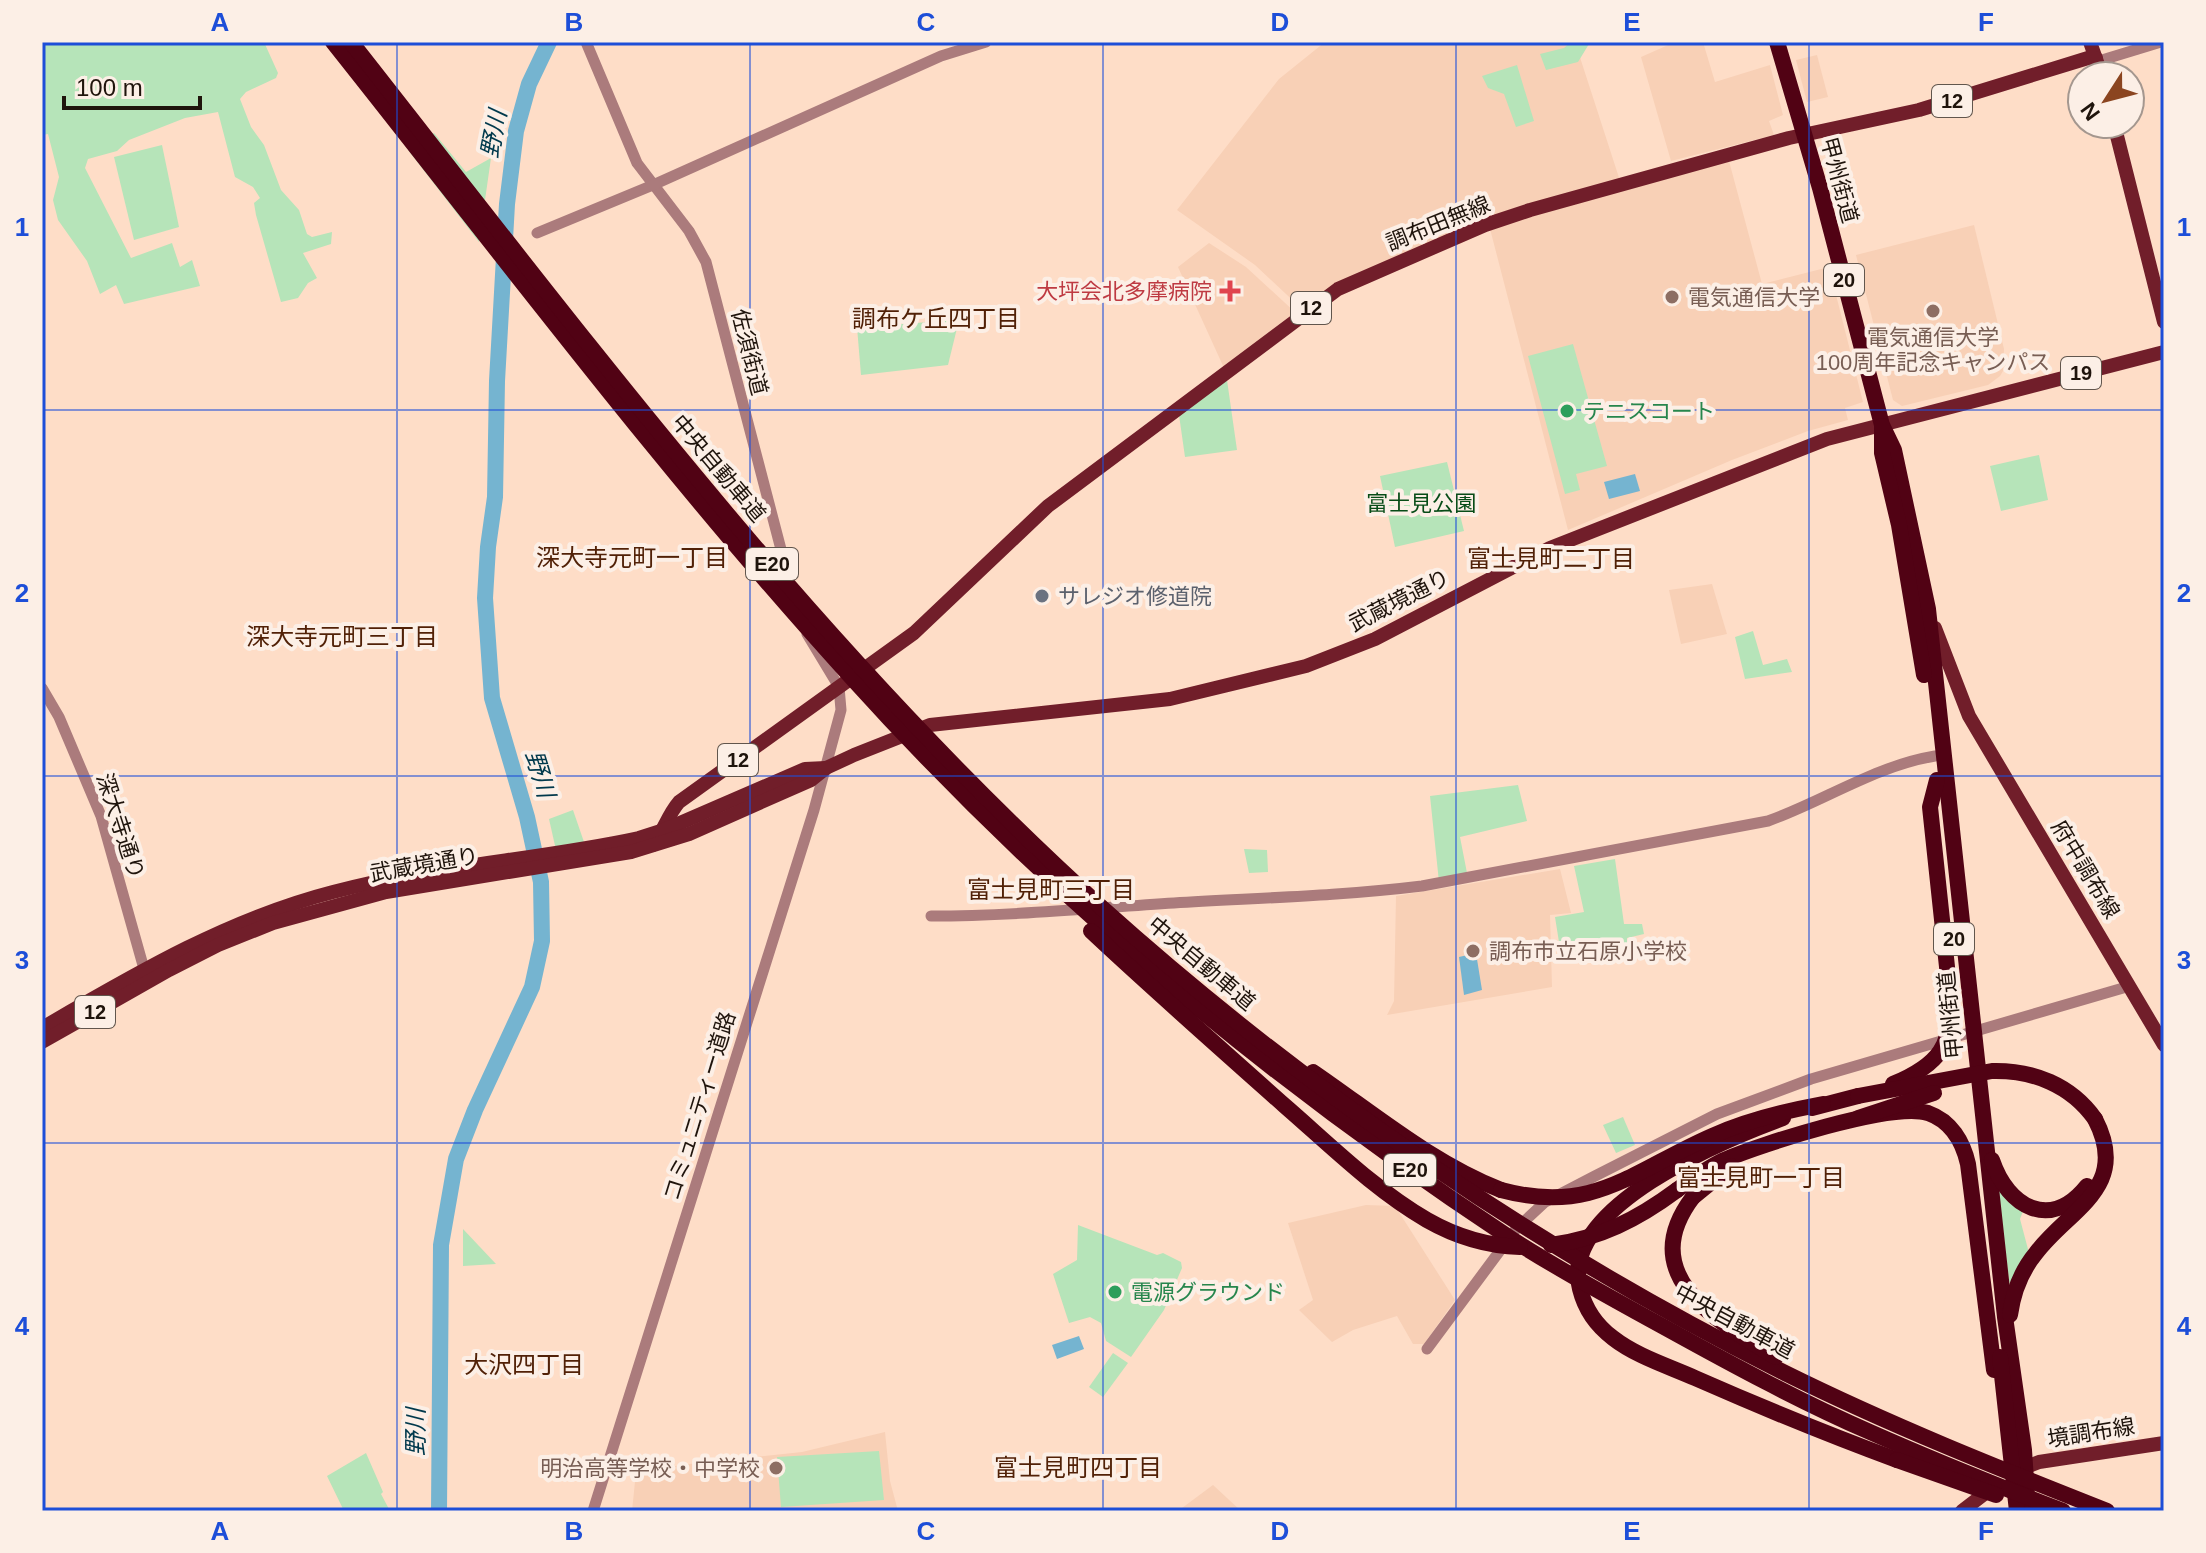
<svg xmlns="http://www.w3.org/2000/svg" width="2206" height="1553" font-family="Helvetica,'Noto Sans JP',sans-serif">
	<rect width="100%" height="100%" fill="#feddc7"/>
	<!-- built -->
	<g fill="#f8d0b6">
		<path d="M 1325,42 L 1581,42 L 1576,45 L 1623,190 L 1729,161 L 1762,284 L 1829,267 L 1863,402 L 1845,408 L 1848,420 L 1808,431 L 1732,460 L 1568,530 L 1488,221 L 1302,309 L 1255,265 L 1177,210 L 1279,79 Z"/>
		<path d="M 1675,42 L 1703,42 L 1715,82 L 1770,65 L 1783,115 L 1769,121 L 1774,135 L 1671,161 L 1641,57 Z"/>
		<path d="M 1817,55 L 1828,97 L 1807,102 L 1796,60 Z"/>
		<path d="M 1974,225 L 2004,349 L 2003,371 L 2000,376 L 1988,385 L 1902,406 L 1893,400 L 1856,255 Z"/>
		<path d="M 1209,243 L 1246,267 L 1297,314 L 1224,368 L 1178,267 Z"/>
		<path d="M 1712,584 L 1727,634 L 1681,644 L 1669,590 Z"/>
		<path d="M 1560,869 L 1571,913 L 1550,915 L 1552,987 L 1387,1015 L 1394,1001 L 1396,896 Z"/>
		<path d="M 1366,1205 L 1395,1206 L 1455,1300 L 1424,1344 L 1413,1344 L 1397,1316 L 1353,1330 L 1332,1342 L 1299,1310 L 1313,1300 L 1288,1223 Z"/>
		<path d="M 885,1432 L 890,1481 L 898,1511 L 632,1511 L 636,1472 L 689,1464 L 802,1452 Z"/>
		<path d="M 1213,1485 L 1241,1511 L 1178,1511 Z"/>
	</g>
	<!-- green -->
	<g fill="#b6e4b9">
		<path d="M 42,42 L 264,42 L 278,73 L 276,78 L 246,92 L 240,99 L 251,127 L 264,145 L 281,190 L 299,210 L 307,234 L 312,237 L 332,232 L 331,244 L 303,253 L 317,278 L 308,283 L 298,298 L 281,302 L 256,215 L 254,203 L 260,198 L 253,187 L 235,177 L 218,112 L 185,118 L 129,140 L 117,151 L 88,159 L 85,168 L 131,258 L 172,243 L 180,267 L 192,260 L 200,286 L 124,304 L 116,285 L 100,294 L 87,261 L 58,220 L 53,200 L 59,177 L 48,134 L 42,135 Z"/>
		<path d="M 1571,42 L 1588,42 L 1589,44 L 1578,62 L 1546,70 L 1540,54 L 1564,48 Z"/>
		<path d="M 1517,65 L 1534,121 L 1516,127 L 1504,94 L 1488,88 L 1482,76 Z"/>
		<path d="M 434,133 L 466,172 L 491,158 L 479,242 L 408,150 Z"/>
		<path d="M 162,145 L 179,227 L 134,240 L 114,157 Z"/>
		<path d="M 959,320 L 948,365 L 861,375 L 857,327 Z"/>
		<path d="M 1573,344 L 1607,466 L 1576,474 L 1580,490 L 1565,494 L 1528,356 Z"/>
		<path d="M 1227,380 L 1237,450 L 1185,457 L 1179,415 Z"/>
		<path d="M 2039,455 L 2048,500 L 2001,511 L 1990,466 Z"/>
		<path d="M 1447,462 L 1464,531 L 1395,547 L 1380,476 Z"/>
		<path d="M 1753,631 L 1763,665 L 1787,659 L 1792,672 L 1745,679 L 1735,637 Z"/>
		<path d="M 1518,785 L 1527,821 L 1460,837 L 1467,873 L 1439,882 L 1430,796 Z"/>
		<path d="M 573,810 L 585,845 L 556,850 L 549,819 Z"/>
		<path d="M 1244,849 L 1267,850 L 1268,872 L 1249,873 Z"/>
		<path d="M 1615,859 L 1624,924 L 1642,924 L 1644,934 L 1627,938 L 1627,950 L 1562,961 L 1555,917 L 1584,912 L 1574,866 Z"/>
		<path d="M 1623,1117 L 1635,1145 L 1616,1153 L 1603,1125 Z"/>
		<path d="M 1998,1188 L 2023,1211 L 2020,1219 L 2029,1253 L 2010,1288 Z"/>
		<path d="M 1078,1225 L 1157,1255 L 1163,1253 L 1181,1262 L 1182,1268 L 1164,1310 L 1131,1357 L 1106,1341 L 1101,1323 L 1090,1317 L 1069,1323 L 1053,1274 L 1077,1260 Z"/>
		<path d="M 463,1229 L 496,1264 L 463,1266 Z"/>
		<path d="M 1113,1353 L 1128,1363 L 1103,1397 L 1089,1387 Z"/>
		<path d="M 879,1451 L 884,1500 L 781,1507 L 777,1457 Z"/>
		<path d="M 366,1453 L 383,1492 L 381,1494 L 390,1511 L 344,1511 L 327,1476 Z"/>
	</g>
	<!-- water -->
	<g fill="#75b4d0">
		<path d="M 1635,474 L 1640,491 L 1609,499 L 1604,482 Z"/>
		<path d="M 1476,953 L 1482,990 L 1464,995 L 1459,957 Z"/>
		<path d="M 1079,1336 L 1084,1349 L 1057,1359 L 1052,1345 Z"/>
	</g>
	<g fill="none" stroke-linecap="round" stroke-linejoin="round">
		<!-- river -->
		<path stroke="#75b4d0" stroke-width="16" d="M 439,1511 L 441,1245 L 456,1159 L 475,1110 L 532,987 L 542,941 L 541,882 L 527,817 L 492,698 L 485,598 L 488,547 L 495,497 L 497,381 L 507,204 L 516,131 L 529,84 L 549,42"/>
		<!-- minor -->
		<g stroke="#ab7b7c" stroke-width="11">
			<path d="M 586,42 L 637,163 L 689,231 L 706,262 L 789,580"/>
			<path d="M 2096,58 L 2102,60 L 2161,42"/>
			<path d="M 537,233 L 653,185 L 941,56 L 986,42"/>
			<path d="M 42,688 L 59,717 L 101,816 L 146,976"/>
			<path d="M 931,916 C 1012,916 1093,908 1174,903 C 1256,898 1340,896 1422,886 L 1768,821 C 1824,801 1875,766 1935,756"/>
			<path d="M 1427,1349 L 1516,1229 L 1545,1202 L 1595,1176 L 1717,1114 L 1811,1079 L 2130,986"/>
			<path d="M 593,1511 L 814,810 L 841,710 L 839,687 L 807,634"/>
		</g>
		<!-- major -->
		<g stroke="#711e2a" stroke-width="14">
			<path d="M 2090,42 L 2102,76"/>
			<path d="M 2114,124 L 2164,322"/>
			<path d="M 1935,628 L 1969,716 L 2164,1045"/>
			<path d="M 653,845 C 664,831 667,816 679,802 L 914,633 L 1048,506 L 1338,289 L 1485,225 L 1530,210 L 1789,138 L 1919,110 L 2088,58 L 2096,58"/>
			<path d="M 42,1028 C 135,974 228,919 333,892 C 434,865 538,860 639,838 L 664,830 L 805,769 L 826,768"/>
			<path d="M 42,1042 L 169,970 L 218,945 L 273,923 L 386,892 L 631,852 L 689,834 L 811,780 L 826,768 L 854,755 L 930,725 L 1170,699 L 1306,666 L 1375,639 L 1550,548 L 1827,439 L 2164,352"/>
			<path d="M 2016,1471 L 2039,1462 L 2164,1443"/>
			<path d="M 1962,1511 L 1992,1488"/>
		</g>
		<!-- highway -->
		<g stroke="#510214" stroke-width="16">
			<path d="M 1777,42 L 1820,188 L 1882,425 L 1894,450 L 1928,609 L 2005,1317 L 2024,1450 L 2028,1511"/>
			<path d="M 1882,426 L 1882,453 L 1899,525 L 1924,675"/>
			<path d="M 1937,780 L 1930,807 L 1950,995"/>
			<path d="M 1313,1072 C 1373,1113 1432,1163 1501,1190"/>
			<path d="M 1812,1108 L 1858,1096"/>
			<path d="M 1783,1118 C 1723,1140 1558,1208 1580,1289 C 1585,1309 1597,1326 1613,1338 C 1636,1356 1668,1366 1695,1378 C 1761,1407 1829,1435 1897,1460"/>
			<path d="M 1992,1160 C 2008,1208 2051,1231 2087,1186"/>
			<path d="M 1677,1190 C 1692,1179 1707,1168 1724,1160 C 1762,1144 1891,1102 1928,1113 C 1951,1121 1963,1142 1968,1164 L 1994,1370"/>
			<path d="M 1693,1197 L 1731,1166"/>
			<path d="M 2010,1315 C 2013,1293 2022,1270 2036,1253 C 2069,1209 2131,1188 2095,1119"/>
			<path d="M 2000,1357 L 2017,1511"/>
		</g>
		<!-- highway-bridge -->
		<g stroke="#510214" stroke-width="16">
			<path d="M 333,42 C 504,257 668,476 853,679 C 1047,894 1271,1081 1513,1240 C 1561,1271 1613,1299 1664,1327 C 1731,1364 1799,1401 1870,1432 C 1933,1460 1998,1486 2063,1511"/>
			<path d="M 351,42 C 586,341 817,651 1101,907 C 1306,1091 1538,1250 1785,1373 C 1890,1425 1998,1468 2107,1511"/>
			<path d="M 1091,931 C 1155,991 1220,1048 1285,1106 C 1330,1145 1375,1190 1427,1220 C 1455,1236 1488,1246 1520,1247"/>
			<path d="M 1893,1084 C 1939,1065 1954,1045 1950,995"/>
			<path d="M 1858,1096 L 1992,1071 C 2033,1070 2071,1085 2095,1119"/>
			<path d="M 1858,1118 L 1934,1093"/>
			<path d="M 1501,1190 C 1594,1215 1632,1171 1712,1136 C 1747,1120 1785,1111 1823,1104"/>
			<path d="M 1693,1197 C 1634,1275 1716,1321 1776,1357"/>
			<path d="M 1551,1245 C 1599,1239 1638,1219 1677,1190"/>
			<path d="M 1897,1460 L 1996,1495"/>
		</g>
	</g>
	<!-- grid -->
	<path fill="none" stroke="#1d4ed8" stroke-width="2" stroke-opacity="0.55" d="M 397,42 L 397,1511M 750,42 L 750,1511M 1103,42 L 1103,1511M 1456,42 L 1456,1511M 1809,42 L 1809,1511M 42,410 L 2164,410M 42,776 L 2164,776M 42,1143 L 2164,1143"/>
	<!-- markers -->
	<path fill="#e0444e" stroke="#fcefe6" stroke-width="3" d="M1226 279h8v8h8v8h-8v8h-8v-8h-8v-8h8z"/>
	<g fill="#8d6e63" stroke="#fcefe6" stroke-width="3">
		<circle cx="1672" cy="297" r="8"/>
		<circle cx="1933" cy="311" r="8"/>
		<circle cx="1473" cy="951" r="8"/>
		<circle cx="776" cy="1468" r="8"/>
	</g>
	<g fill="#2e9e5b" stroke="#fcefe6" stroke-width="3">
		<circle cx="1567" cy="411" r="8"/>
		<circle cx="1115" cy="1292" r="8"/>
	</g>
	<circle fill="#6b7280" stroke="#fcefe6" stroke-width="3" cx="1042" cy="596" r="8"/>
	<g text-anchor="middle" stroke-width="8" stroke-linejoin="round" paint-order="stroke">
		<!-- shield labels -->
		<g fill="#fcefe6" stroke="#61564d" stroke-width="2">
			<rect x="1932" y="85" width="40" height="32" rx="6"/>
			<rect x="1824" y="264" width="40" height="32" rx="6"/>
			<rect x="1291" y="292" width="40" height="32" rx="6"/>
			<rect x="2061" y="357" width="40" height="32" rx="6"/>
			<rect x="746" y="548" width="52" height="32" rx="6"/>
			<rect x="718" y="744" width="40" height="32" rx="6"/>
			<rect x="1934" y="923" width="40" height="32" rx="6"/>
			<rect x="75" y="996" width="40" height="32" rx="6"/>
			<rect x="1384" y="1154" width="52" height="32" rx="6"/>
		</g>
		<g font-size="20" font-weight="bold" fill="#1f140c">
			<text x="1952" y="108">12</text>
			<text x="1844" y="287">20</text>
			<text x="1311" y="315">12</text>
			<text x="2081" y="380">19</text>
			<text x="772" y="571">E20</text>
			<text x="738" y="767">12</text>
			<text x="1954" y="946">20</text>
			<text x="95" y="1019">12</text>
			<text x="1410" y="1177">E20</text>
		</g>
		<!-- street labels -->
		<g font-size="22" fill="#1f140c" stroke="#fcefe6">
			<text transform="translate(1840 180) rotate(75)" y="8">甲州街道</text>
			<text transform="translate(1438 223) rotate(-22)" y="8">調布田無線</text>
			<text transform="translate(750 352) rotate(76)" y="8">佐須街道</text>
			<text transform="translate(719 468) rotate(50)" y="8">中央自動車道</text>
			<text transform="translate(1399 600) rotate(-27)" y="8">武蔵境通り</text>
			<text transform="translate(121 826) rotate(72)" y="8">深大寺通り</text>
			<text transform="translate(424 864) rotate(-10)" y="8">武蔵境通り</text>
			<text transform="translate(2086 869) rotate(59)" y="8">府中調布線</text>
			<text transform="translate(1202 963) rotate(40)" y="8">中央自動車道</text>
			<text transform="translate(1950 1015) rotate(-96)" y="8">甲州街道</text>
			<text transform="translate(699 1106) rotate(-73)" y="8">コミュニティー道路</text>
			<text transform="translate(1735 1321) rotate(28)" y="8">中央自動車道</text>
			<text transform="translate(2091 1432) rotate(-9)" y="8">境調布線</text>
		</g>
		<!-- health labels -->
		<g font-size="22" fill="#be3a42" stroke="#fcefe6" text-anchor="end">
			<text x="1212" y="299">大坪会北多摩病院</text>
		</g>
		<!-- education labels -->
		<g font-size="22" fill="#785e54" stroke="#fcefe6" text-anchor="start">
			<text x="1688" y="305">電気通信大学</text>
			<text x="1933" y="345" text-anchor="middle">電気通信大学<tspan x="1933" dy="25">100周年記念キャンパス</tspan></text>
			<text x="1489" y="959">調布市立石原小学校</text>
			<text x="760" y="1476" text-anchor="end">明治高等学校・中学校</text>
		</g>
		<!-- leisure labels -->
		<g font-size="22" fill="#27864d" stroke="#fcefe6" text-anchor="start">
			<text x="1583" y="419">テニスコート</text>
			<text x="1131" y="1300">電源グラウンド</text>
		</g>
		<!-- park labels -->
		<g font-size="22" fill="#074c17" stroke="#fcefe6">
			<text x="1421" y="511">富士見公園</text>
		</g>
		<!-- worship labels -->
		<g font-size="22" fill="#5b616d" stroke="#fcefe6" text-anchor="start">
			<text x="1058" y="604">サレジオ修道院</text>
		</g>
		<!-- water labels -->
		<g font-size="24" font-style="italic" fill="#00394c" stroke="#fcefe6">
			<text transform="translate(494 134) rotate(-79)" y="8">野川</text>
			<text transform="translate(540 774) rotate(73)" y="8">野川</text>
			<text transform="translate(416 1432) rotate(-90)" y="8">野川</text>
		</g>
		<!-- neighbourhood labels -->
		<g font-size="24" fill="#512107" stroke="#fcefe6">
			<text x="936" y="327">調布ケ丘四丁目</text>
			<text x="632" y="566">深大寺元町一丁目</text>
			<text x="1551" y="567">富士見町二丁目</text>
			<text x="342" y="645">深大寺元町三丁目</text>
			<text x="1051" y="898">富士見町三丁目</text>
			<text x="1761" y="1186">富士見町一丁目</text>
			<text x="524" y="1373">大沢四丁目</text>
			<text x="1078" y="1476">富士見町四丁目</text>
		</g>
	</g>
	<!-- border -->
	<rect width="2206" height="1553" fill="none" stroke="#fcefe6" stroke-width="88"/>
	<!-- north arrow -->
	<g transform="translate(2106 100) rotate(234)"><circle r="38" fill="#fcefe6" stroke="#a4978f" stroke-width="2"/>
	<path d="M0-6L14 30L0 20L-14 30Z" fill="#8b4520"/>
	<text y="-12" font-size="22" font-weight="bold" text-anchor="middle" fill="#1f140c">N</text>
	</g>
	<!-- scale -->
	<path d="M64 96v12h136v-12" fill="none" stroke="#1f140c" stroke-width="4"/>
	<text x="76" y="96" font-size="24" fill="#1f140c" stroke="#fcefe6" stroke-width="6" paint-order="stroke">100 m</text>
	<rect x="44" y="44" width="2118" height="1465" fill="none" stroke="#1d4ed8" stroke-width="3"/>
	<g font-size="26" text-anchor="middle" font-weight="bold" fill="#1d4ed8">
		<text x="220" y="31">A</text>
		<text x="574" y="31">B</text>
		<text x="926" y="31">C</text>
		<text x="1280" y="31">D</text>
		<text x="1632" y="31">E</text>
		<text x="1986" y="31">F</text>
		<text x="22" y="236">1</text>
		<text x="2184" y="236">1</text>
		<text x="22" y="602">2</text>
		<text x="2184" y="602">2</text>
		<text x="22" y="969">3</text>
		<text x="2184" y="969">3</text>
		<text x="22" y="1335">4</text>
		<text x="2184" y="1335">4</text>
		<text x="220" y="1540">A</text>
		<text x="574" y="1540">B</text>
		<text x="926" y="1540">C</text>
		<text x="1280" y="1540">D</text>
		<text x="1632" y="1540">E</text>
		<text x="1986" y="1540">F</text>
	</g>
</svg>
